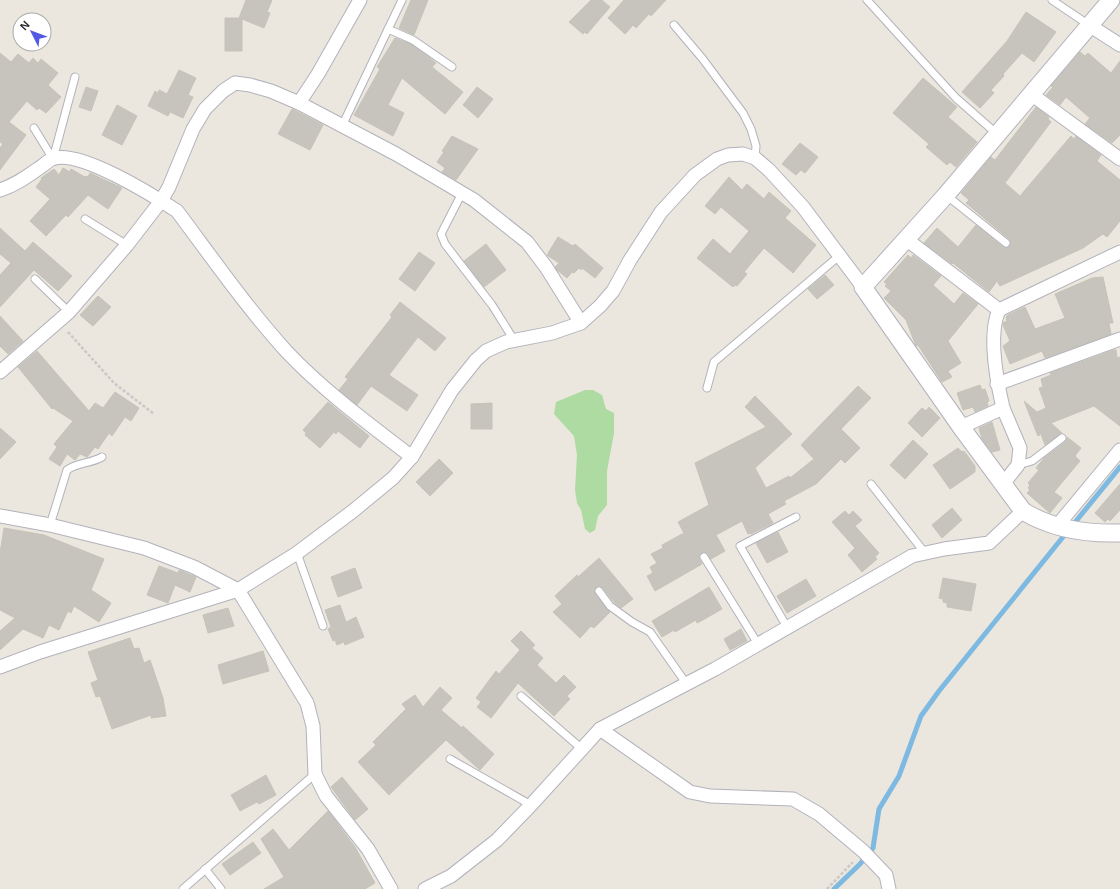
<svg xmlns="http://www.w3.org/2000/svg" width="1120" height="889" font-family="Arial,sans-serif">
	<rect width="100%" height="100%" fill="#ebe7de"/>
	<!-- green -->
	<path fill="#addba1" d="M 585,390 L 593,390 L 602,395 L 606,409 L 614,413 L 614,433 L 607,471 L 607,505 L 598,516 L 595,530 L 590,533 L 585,529 L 581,510 L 577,503 L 575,490 L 577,455 L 574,436 L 554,414 L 556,402 Z"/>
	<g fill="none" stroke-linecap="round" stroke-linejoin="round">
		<!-- stream -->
		<g stroke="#7db9e1" stroke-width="5">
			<path d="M 1072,526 L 1120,467"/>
			<path d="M 834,889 L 860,864 L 873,848 L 879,809 L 899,776 L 921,716 L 939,691 L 1067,532"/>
		</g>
	</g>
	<!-- building -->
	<g fill="#c6c4bd" stroke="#c6c3b8">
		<path d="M 246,0 L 272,0 L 267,12 L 270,13 L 264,28 L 242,19 L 242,51 L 225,51 L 225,18 L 239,18 Z"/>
		<path d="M 411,0 L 428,0 L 414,35 L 399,28 Z"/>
		<path d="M 591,0 L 602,0 L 610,7 L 587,34 L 585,32 L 583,34 L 569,22 Z"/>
		<path d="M 624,0 L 666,0 L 651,16 L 649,14 L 636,28 L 633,25 L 625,34 L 608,18 Z"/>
		<path d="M 1026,12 L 1056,32 L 1034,62 L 1022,53 L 1003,74 L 1004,76 L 991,90 L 994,93 L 980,108 L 962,92 L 1007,41 Z"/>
		<path d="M 395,38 L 411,44 L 430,58 L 436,63 L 432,67 L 463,92 L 445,114 L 402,78 L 388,105 L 404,113 L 393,136 L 354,115 L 380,69 L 377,67 Z"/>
		<path d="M 1080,52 L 1085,56 L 1088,53 L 1111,73 L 1120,61 L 1120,135 L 1112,143 L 1085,124 L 1090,118 L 1066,97 L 1060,105 L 1046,95 L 1053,87 L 1051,86 Z"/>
		<path d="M 0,53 L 11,62 L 18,54 L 29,63 L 33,58 L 38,63 L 41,59 L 58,73 L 48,85 L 61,97 L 46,113 L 39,108 L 37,110 L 27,101 L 9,122 L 26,135 L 0,170 L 0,148 L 3,144 L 0,142 Z"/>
		<path d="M 179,70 L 196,78 L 188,95 L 193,97 L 183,118 L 170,112 L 168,116 L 148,106 L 155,91 L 158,93 L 159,90 L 167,94 Z"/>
		<path d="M 923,78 L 957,107 L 948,117 L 977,142 L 956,167 L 950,162 L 947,165 L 926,147 L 929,144 L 893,113 Z"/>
		<path d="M 86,87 L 98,91 L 91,111 L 79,107 Z"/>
		<path d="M 477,87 L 493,99 L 478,118 L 463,105 Z"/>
		<path d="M 117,105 L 137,116 L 122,145 L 102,135 Z"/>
		<path d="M 1036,107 L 1049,117 L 1048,119 L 1051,122 L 1005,183 L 1020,196 L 1071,136 L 1074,139 L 1076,136 L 1101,155 L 1097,161 L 1120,180 L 1120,221 L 1107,237 L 1103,234 L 1083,248 L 1000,286 L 997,281 L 989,292 L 953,263 L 952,264 L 924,243 L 937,228 L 958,247 L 976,225 L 1003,247 L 1010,246 L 1011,243 L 1009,239 L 966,203 L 969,200 L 961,193 L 991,157 L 995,160 Z"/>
		<path d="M 292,109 L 323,125 L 310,150 L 278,134 Z"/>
		<path d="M 452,136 L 478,149 L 456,180 L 442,172 L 445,168 L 437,162 L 444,152 L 442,151 Z"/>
		<path d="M 800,143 L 818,157 L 805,173 L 801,170 L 796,175 L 782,164 Z"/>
		<path d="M 63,168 L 70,172 L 71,169 L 85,177 L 86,176 L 88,177 L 90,173 L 122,188 L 108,209 L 88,195 L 68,217 L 66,215 L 46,236 L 30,221 L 50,199 L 36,187 L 42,179 L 41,178 L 54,169 L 59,175 Z"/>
		<path d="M 729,177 L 742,190 L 747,184 L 764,199 L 769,192 L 791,211 L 785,218 L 816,245 L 793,273 L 764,248 L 744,272 L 747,274 L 737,286 L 735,285 L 733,287 L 697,258 L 713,239 L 730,254 L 749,231 L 721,207 L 715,214 L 705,206 Z"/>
		<path d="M 0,228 L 25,251 L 33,242 L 72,276 L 58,291 L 34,270 L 0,307 L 0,275 L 11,263 L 0,254 Z"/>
		<path d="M 558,237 L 573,246 L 575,244 L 603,268 L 595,278 L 582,268 L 581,270 L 579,268 L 574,273 L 572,272 L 567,278 L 557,270 L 555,267 L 559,263 L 547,255 Z"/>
		<path d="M 486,244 L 506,270 L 484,287 L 464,261 Z"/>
		<path d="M 419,252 L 435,263 L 415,291 L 399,279 Z"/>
		<path d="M 908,255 L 911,258 L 913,255 L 941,276 L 933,285 L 954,304 L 963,293 L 978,304 L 948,341 L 961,363 L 948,371 L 952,377 L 942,382 L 918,345 L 916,346 L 906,320 L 884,298 L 891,291 L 885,286 L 887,284 L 884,282 Z"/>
		<path d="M 825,275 L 834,285 L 817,299 L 808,289 Z"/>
		<path d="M 1103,277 L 1113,323 L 1109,323 L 1111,334 L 1045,358 L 1042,351 L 1010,364 L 1003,346 L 1010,341 L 1003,325 L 1003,323 L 1007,321 L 1006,317 L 1008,315 L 1025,307 L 1035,329 L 1065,318 L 1055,294 L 1092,278 Z"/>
		<path d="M 98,296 L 111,307 L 93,326 L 80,315 Z"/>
		<path d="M 400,302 L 446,338 L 435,351 L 418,337 L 389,375 L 418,395 L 407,411 L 371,386 L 357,405 L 339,390 L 348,379 L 345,377 L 392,317 L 390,315 Z"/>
		<path d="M 0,316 L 23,341 L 8,354 L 0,346 Z"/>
		<path d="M 1114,350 L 1116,350 L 1117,358 L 1120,357 L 1120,426 L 1094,406 L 1051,423 L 1062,433 L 1045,445 L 1041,434 L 1038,436 L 1024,401 L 1037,412 L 1046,408 L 1039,388 L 1043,387 L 1041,379 L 1051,375 L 1050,373 Z"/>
		<path d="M 37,351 L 89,411 L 95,403 L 103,408 L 115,392 L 139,408 L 131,421 L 125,417 L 112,436 L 109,433 L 98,449 L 95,447 L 87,457 L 80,454 L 75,460 L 67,454 L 60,466 L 49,459 L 57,447 L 54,444 L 73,421 L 53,408 L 52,409 L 18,367 Z"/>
		<path d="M 980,385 L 982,390 L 985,389 L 989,401 L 987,402 L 988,406 L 975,412 L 973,407 L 963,410 L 957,393 Z"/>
		<path d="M 858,386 L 871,398 L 841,429 L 860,448 L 845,463 L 841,459 L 816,484 L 784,501 L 786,504 L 768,514 L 773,523 L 751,534 L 751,533 L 748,534 L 742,521 L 716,535 L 725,551 L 711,559 L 707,553 L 702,553 L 699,558 L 702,564 L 655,591 L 647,576 L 653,573 L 650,567 L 657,563 L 651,554 L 663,548 L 662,545 L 684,533 L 678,522 L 709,505 L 695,463 L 766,427 L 745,407 L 755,396 L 792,434 L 755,468 L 766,488 L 789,476 L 790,478 L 814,459 L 801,445 Z"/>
		<path d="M 328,402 L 369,436 L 360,448 L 338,431 L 336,434 L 334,432 L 320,448 L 305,435 L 306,433 L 303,430 Z"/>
		<path d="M 492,403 L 492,429 L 471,429 L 471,404 Z"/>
		<path d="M 929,407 L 940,418 L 922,437 L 908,423 L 922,408 L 926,411 Z"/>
		<path d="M 992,422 L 1000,450 L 992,452 L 982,439 L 979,428 Z"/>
		<path d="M 0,428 L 16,442 L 0,459 Z"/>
		<path d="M 1067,437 L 1081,448 L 1075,456 L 1080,461 L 1054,492 L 1062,498 L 1050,513 L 1027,493 L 1030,490 L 1028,488 L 1030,485 L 1028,483 L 1039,470 L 1036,468 L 1044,458 L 1065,442 Z"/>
		<path d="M 913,440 L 928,454 L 905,479 L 890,465 Z"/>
		<path d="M 958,448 L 962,452 L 964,451 L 975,466 L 975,472 L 950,489 L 933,465 Z"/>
		<path d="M 439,459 L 453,473 L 430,496 L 416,482 Z"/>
		<path d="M 1120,484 L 1120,510 L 1110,521 L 1108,519 L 1105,522 L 1095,513 Z"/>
		<path d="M 952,508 L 962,520 L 942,538 L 932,525 Z"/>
		<path d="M 845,511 L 849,515 L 853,511 L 862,520 L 855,526 L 879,553 L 875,557 L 877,559 L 862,572 L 848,555 L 855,548 L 832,522 Z"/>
		<path d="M 4,528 L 44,535 L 104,559 L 91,590 L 111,603 L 99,622 L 74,606 L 71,613 L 68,611 L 59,630 L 49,625 L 43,638 L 23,629 L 0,650 L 0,631 L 15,618 L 0,610 L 0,553 Z"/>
		<path d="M 778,532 L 788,552 L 767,563 L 756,543 Z"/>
		<path d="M 599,558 L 633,599 L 621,608 L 614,602 L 603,588 L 599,586 L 596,587 L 595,594 L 610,612 L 594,628 L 591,626 L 580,638 L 553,612 L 562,604 L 555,596 L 577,575 L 578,577 Z"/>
		<path d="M 159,566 L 178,573 L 179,570 L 196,577 L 190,592 L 175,585 L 168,603 L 147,595 Z"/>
		<path d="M 355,568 L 362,588 L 338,597 L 331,577 Z"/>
		<path d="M 943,578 L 976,584 L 971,611 L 947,607 L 947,603 L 943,602 L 943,599 L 939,598 Z"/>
		<path d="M 806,579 L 816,596 L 787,613 L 777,596 Z"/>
		<path d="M 709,587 L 722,609 L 701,621 L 697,623 L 696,620 L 675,632 L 674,630 L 662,637 L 652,621 Z"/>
		<path d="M 340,605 L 346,622 L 356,617 L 364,637 L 345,645 L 344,642 L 337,645 L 335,640 L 333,641 L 328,629 L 331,627 L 325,610 Z"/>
		<path d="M 228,608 L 234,626 L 208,633 L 203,615 Z"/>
		<path d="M 741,629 L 747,641 L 730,650 L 724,639 Z"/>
		<path d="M 521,631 L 535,645 L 532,648 L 543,658 L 537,665 L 556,683 L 564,675 L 576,687 L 567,696 L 570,699 L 554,716 L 518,683 L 491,718 L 477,707 L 481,702 L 476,698 L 496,671 L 499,674 L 520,650 L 511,641 Z"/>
		<path d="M 130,638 L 134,649 L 139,648 L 144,663 L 150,660 L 163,698 L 166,716 L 151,718 L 151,715 L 112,729 L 100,696 L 96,697 L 91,683 L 98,680 L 88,652 Z"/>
		<path d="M 263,651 L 269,671 L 223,684 L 218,665 Z"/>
		<path d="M 440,687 L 452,698 L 441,710 L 462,728 L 463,726 L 494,754 L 480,770 L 446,740 L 389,795 L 358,762 L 376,745 L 373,742 L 406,709 L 402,704 L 415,695 L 423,707 Z"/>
		<path d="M 266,775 L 276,795 L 259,804 L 257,802 L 240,811 L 231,795 Z"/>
		<path d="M 342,777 L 368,809 L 355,820 L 331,787 Z"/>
		<path d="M 328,811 L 355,847 L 375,883 L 365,889 L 264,889 L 284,877 L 261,839 L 273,829 L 289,850 Z"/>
		<path d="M 253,842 L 261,853 L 230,875 L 222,864 Z"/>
	</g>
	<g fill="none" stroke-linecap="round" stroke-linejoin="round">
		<!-- service casing -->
		<g stroke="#b2b2bc" stroke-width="9">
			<g id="service">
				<path d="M 867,0 L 956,98 L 997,134"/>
				<path d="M 1052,0 L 1089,25"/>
				<path d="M 674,25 L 702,58 L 743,113 L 751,129 L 756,146 L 755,158"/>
				<path d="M 388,29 L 413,40 L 452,67"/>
				<path d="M 342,126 L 402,0"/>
				<path d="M 34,128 L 53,159 L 75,77"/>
				<path d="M 462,193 L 441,234 L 445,244 L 492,305 L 514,340"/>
				<path d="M 946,195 L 1006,243"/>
				<path d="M 85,219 L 127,245"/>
				<path d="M 35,279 L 69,312"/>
				<path d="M 707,388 L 714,362 L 839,256"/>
				<path d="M 1018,465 L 1032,461 L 1062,438"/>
				<path d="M 871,484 L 925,553"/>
				<path d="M 50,525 L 67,470 C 77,462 90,464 102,457"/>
				<path d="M 297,553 L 323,626"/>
				<path d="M 704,557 L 758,644"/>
				<path d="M 599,591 L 610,606 L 632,622 L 650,632 L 686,683"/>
				<path d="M 787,627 L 740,546 L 796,517"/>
				<path d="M 521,696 L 582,749"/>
				<path d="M 450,759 L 531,805"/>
				<path d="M 205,869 L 221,889"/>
				<path d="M 183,889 L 315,774"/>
			</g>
		</g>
		<!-- minor casing -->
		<g stroke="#b2b2bc" stroke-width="15">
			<g id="minor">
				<path d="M 1089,25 L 1120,45"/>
				<path d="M 1031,94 L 1120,159"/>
				<path d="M 299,103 L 318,74 L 360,0"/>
				<path d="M 0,190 C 16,185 29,175 42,166 C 45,164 49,160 52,159 C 78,148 154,196 177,211 C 213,259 247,308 287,352 C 325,392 369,424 412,457"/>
				<path d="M 906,239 L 999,310 L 1120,252"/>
				<path d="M 0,372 L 69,312 L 127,245 L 161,201 L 169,187 L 193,129 L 205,109 L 223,91 L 235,83 L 250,85 L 271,91 L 299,103 L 396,154 L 474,200 L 527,242 L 546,267 L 581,323"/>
				<path d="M 997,384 L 1120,339"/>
				<path d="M 961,427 L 1003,408 C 997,382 988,334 999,310"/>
				<path d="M 1003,484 L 1018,465 L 1020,448 L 1003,408"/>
				<path d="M 0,516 L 50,525 L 144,548 L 194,567 L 238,590 L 307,703 L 313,726 L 315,774 L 326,796 L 368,849 L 391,889"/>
				<path d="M 1057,526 L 1120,450"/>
				<path d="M 0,667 L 40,652 L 238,590 L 297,553 L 353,511 L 393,478 L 412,457 L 452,390 L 476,360 L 486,351 L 506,342 L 552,333 L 581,323 L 600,306 L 613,291 L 630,260 L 661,212 L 695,175 L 717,159 L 728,155 L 743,154 L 755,158 L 769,170 L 803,207 L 863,287"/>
				<path d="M 600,729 L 690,792 L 710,796 L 793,799 L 819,814 L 863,851 L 886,875 L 889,889"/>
				<path d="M 425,889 L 451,876 L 497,840 L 531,805 L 600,729 L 715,669 L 912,556 L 944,549 L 989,543 L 1023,511"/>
			</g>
		</g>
		<!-- tertiary casing -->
		<g stroke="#b2b2bc" stroke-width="19">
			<path id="tertiary" d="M 1111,0 L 946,195 L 863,287 L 961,427 L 1023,511 C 1052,529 1087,534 1120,533"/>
		</g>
		<!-- path -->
		<g stroke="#c8c8c8" stroke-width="2.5" stroke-dasharray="3 2" stroke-linecap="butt">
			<path d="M 68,332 L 114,383 L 154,414"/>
			<path d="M 827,889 L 853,862"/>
		</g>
		<!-- service -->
		<use href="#service" stroke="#fff" stroke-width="7"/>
		<!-- minor -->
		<use href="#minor" stroke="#fff" stroke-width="13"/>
		<!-- tertiary -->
		<use href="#tertiary" stroke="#fff" stroke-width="17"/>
	</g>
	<!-- north arrow -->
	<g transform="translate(32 32) rotate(312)"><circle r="19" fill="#ffffff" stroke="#aaaaaa"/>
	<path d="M0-3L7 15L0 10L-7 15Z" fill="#5159e5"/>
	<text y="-6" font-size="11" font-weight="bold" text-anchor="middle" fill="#2a2a2a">N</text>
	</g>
</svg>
